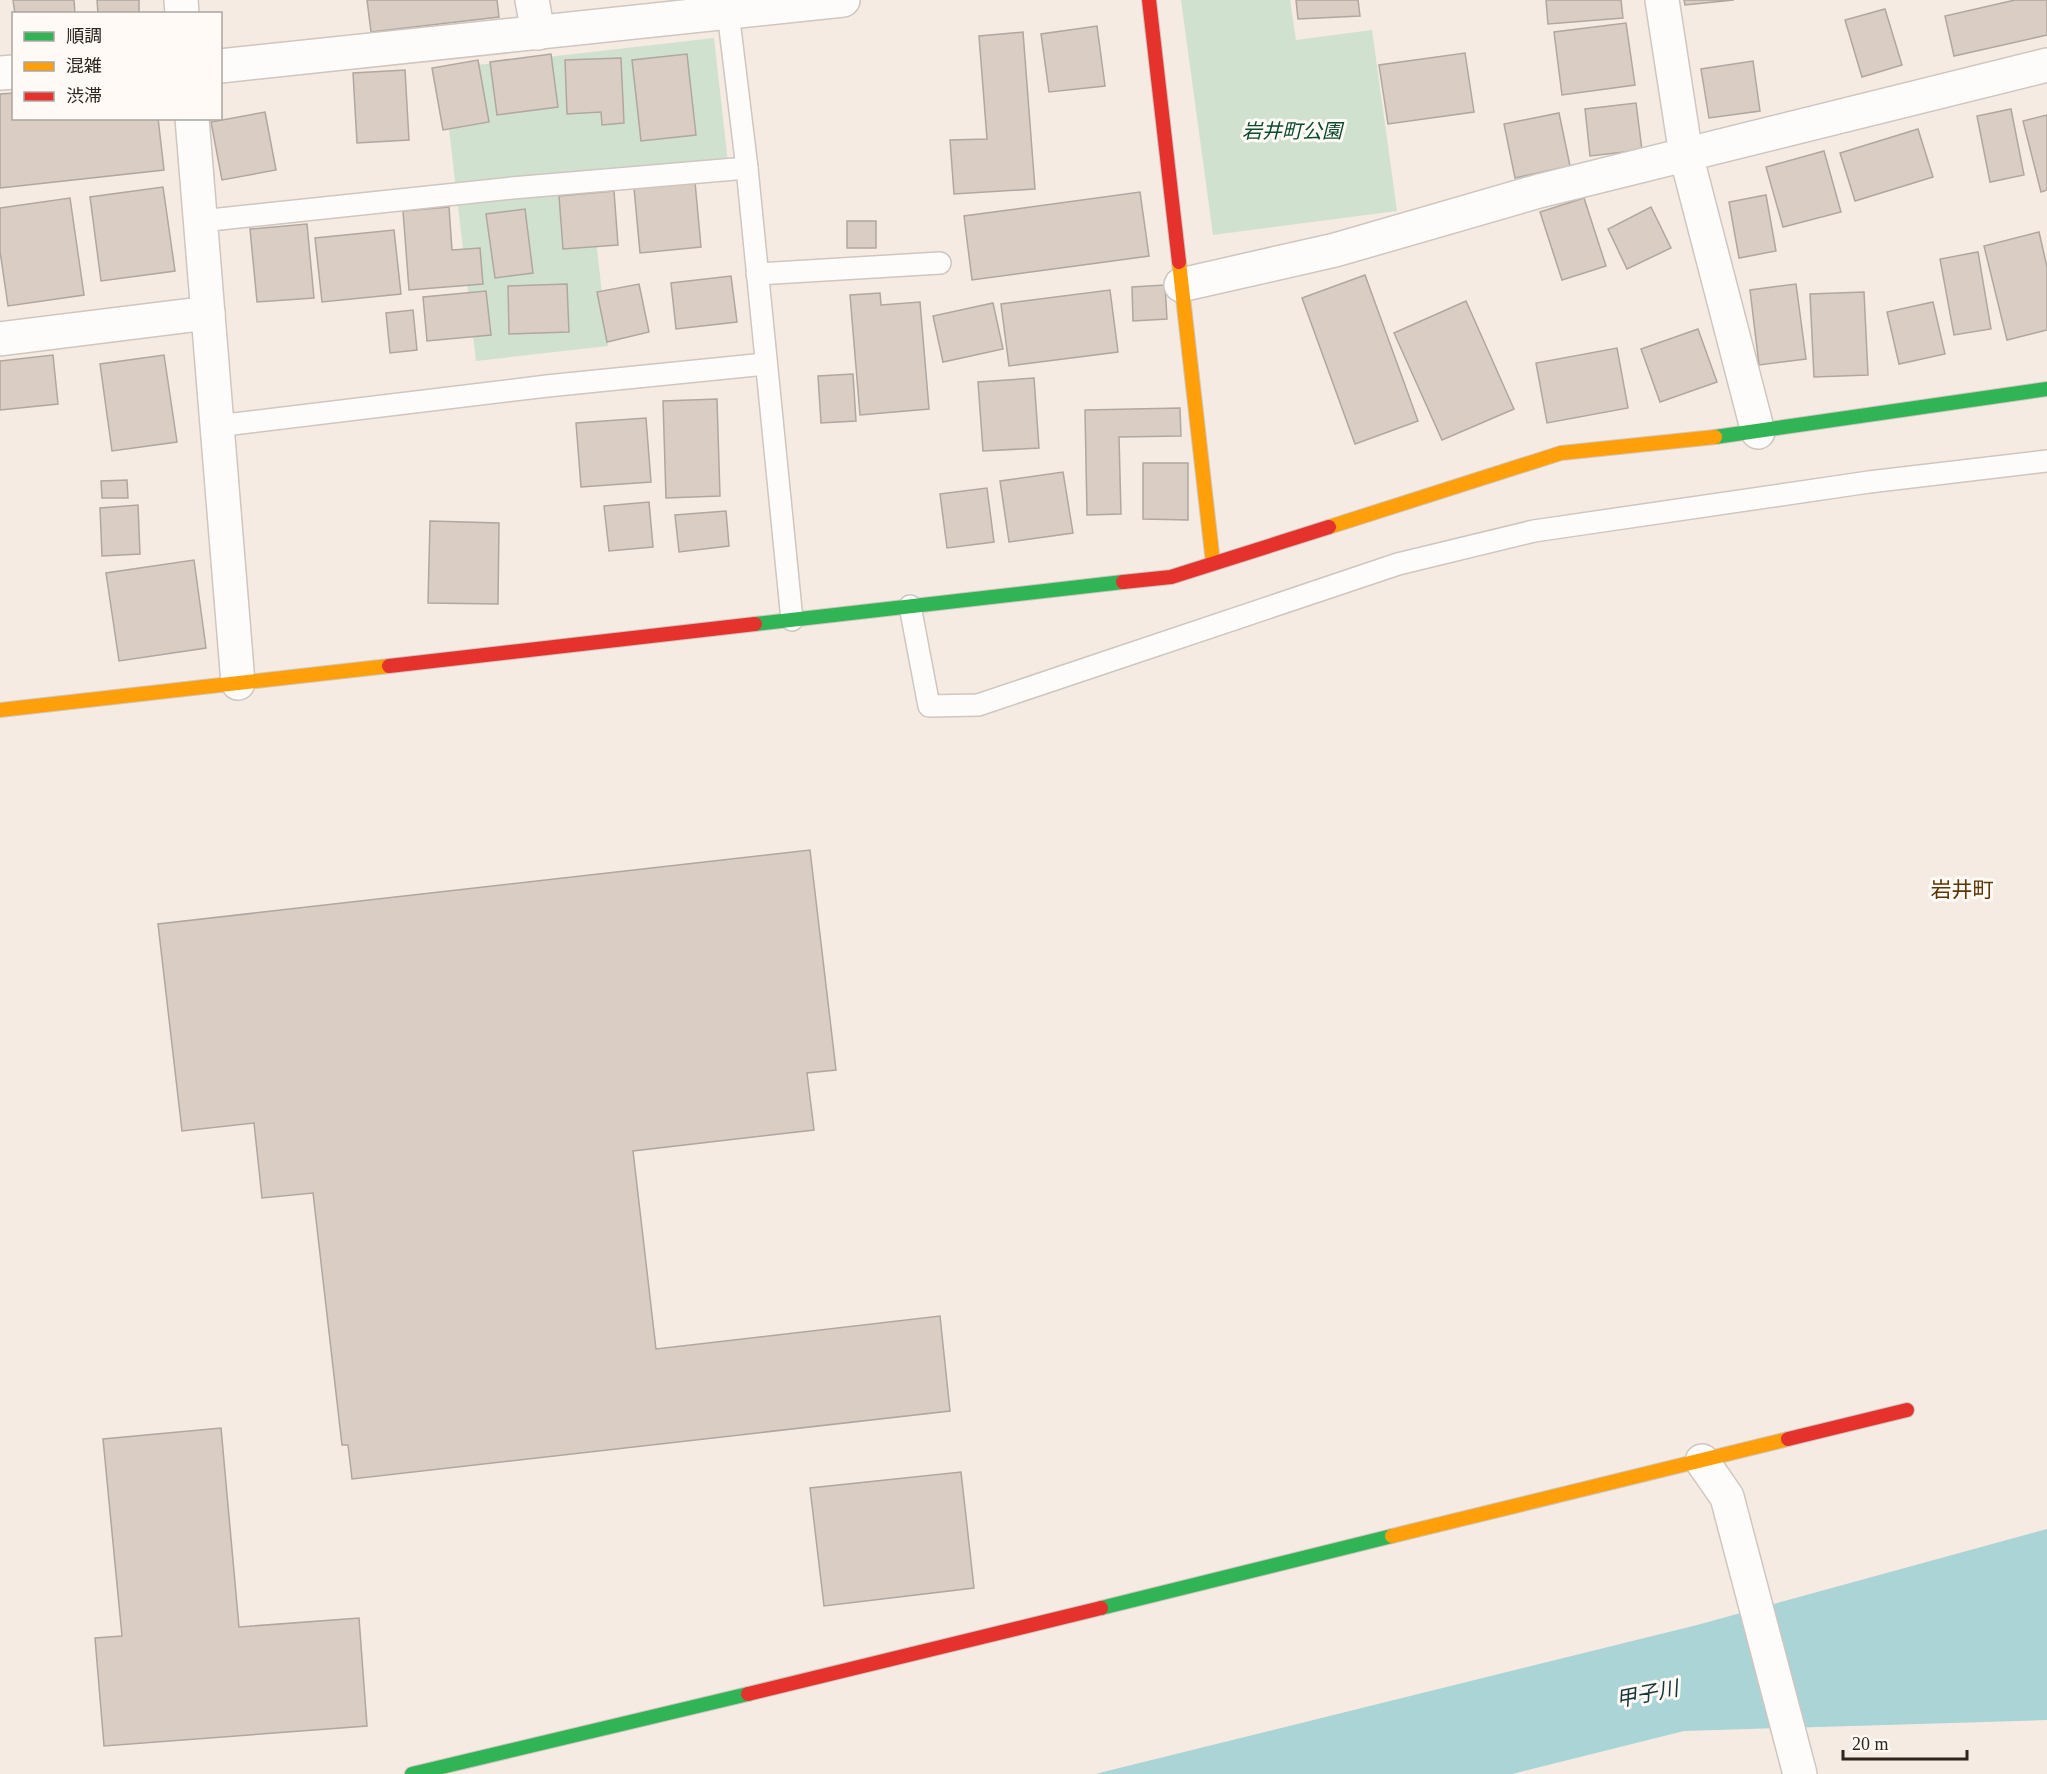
<svg xmlns="http://www.w3.org/2000/svg" width="2047" height="1774" font-family="'Times New Roman','Noto Sans JP',serif">
	<rect width="100%" height="100%" fill="#f5ebe3"/>
	<!-- green -->
	<g fill="#d0e1d0">
		<path d="M 1181,0 L 1290,0 L 1296,40 L 1372,30 L 1397,211 L 1213,235 Z"/>
		<path d="M 714,38 L 728,163 L 589,179 L 608,346 L 476,361 L 442,69 Z"/>
	</g>
	<!-- water -->
	<path fill="#aad4d6" d="M 2047,1529 L 2047,1720 L 1684,1731 L 1512,1774 L 1095,1774 L 1697,1625 Z"/>
	<!-- building -->
	<g fill="#dacdc3" stroke="#b0a7a0" stroke-width="1.5">
		<path d="M 13,0 L 74,0 L 75,14 L 15,14 Z"/>
		<path d="M 97,0 L 139,0 L 139,14 L 98,14 Z"/>
		<path d="M 367,0 L 497,0 L 499,17 L 371,32 Z"/>
		<path d="M 1296,0 L 1358,0 L 1360,16 L 1298,19 Z"/>
		<path d="M 1546,0 L 1621,0 L 1623,18 L 1548,24 Z"/>
		<path d="M 1684,0 L 1734,0 L 1685,5 Z"/>
		<path d="M 2015,0 L 2047,0 L 2047,35 L 1954,56 L 1945,16 Z"/>
		<path d="M 1885,9 L 1902,65 L 1862,77 L 1845,20 Z"/>
		<path d="M 1626,23 L 1635,85 L 1562,95 L 1554,32 Z"/>
		<path d="M 1097,26 L 1105,86 L 1049,92 L 1041,34 Z"/>
		<path d="M 1023,32 L 1035,189 L 954,194 L 950,140 L 987,139 L 979,36 Z"/>
		<path d="M 1465,53 L 1474,112 L 1388,124 L 1379,65 Z"/>
		<path d="M 551,54 L 558,107 L 497,115 L 490,62 Z"/>
		<path d="M 687,54 L 696,135 L 641,141 L 632,60 Z"/>
		<path d="M 621,58 L 624,123 L 602,125 L 601,112 L 567,114 L 565,60 Z"/>
		<path d="M 478,60 L 489,122 L 443,130 L 432,68 Z"/>
		<path d="M 1753,61 L 1760,111 L 1709,118 L 1701,69 Z"/>
		<path d="M 405,70 L 409,140 L 357,143 L 353,73 Z"/>
		<path d="M 14,93 L 14,118 L 158,118 L 164,170 L 0,188 L 0,94 Z"/>
		<path d="M 1636,103 L 1642,150 L 1590,156 L 1585,109 Z"/>
		<path d="M 2011,109 L 2024,175 L 1990,182 L 1977,116 Z"/>
		<path d="M 265,112 L 276,170 L 222,180 L 211,122 Z"/>
		<path d="M 1559,113 L 1570,166 L 1515,178 L 1504,124 Z"/>
		<path d="M 2047,115 L 2047,190 L 2041,192 L 2023,121 Z"/>
		<path d="M 1918,129 L 1933,177 L 1855,201 L 1840,153 Z"/>
		<path d="M 1824,151 L 1841,212 L 1783,227 L 1766,167 Z"/>
		<path d="M 695,182 L 701,247 L 640,253 L 634,188 Z"/>
		<path d="M 163,187 L 175,271 L 101,281 L 90,197 Z"/>
		<path d="M 614,191 L 618,245 L 563,249 L 559,196 Z"/>
		<path d="M 1140,192 L 1149,256 L 972,280 L 964,216 Z"/>
		<path d="M 1766,195 L 1776,251 L 1739,258 L 1729,202 Z"/>
		<path d="M 70,198 L 84,295 L 8,306 L 0,251 L 0,208 Z"/>
		<path d="M 1584,198 L 1606,266 L 1562,280 L 1540,212 Z"/>
		<path d="M 449,207 L 452,250 L 480,248 L 483,284 L 409,290 L 403,211 Z"/>
		<path d="M 1651,207 L 1671,248 L 1627,269 L 1608,229 Z"/>
		<path d="M 525,209 L 533,273 L 495,278 L 486,214 Z"/>
		<rect x="847" y="221" width="29" height="27"/>
		<path d="M 307,224 L 314,298 L 257,302 L 250,229 Z"/>
		<path d="M 394,230 L 401,294 L 322,302 L 315,238 Z"/>
		<path d="M 2039,232 L 2047,267 L 2047,330 L 2007,340 L 1984,246 Z"/>
		<path d="M 1978,252 L 1991,329 L 1954,335 L 1940,259 Z"/>
		<path d="M 1365,275 L 1418,421 L 1355,444 L 1302,298 Z"/>
		<path d="M 731,276 L 737,322 L 676,329 L 671,283 Z"/>
		<path d="M 567,284 L 569,332 L 509,334 L 508,286 Z"/>
		<path d="M 639,284 L 649,332 L 607,342 L 597,292 Z"/>
		<path d="M 1796,284 L 1806,359 L 1759,365 L 1750,290 Z"/>
		<path d="M 1165,285 L 1167,319 L 1133,321 L 1132,287 Z"/>
		<path d="M 1110,290 L 1118,352 L 1009,366 L 1001,304 Z"/>
		<path d="M 486,291 L 491,335 L 427,341 L 423,297 Z"/>
		<path d="M 1864,292 L 1868,375 L 1814,377 L 1810,294 Z"/>
		<path d="M 880,293 L 881,305 L 920,302 L 929,409 L 860,415 L 850,295 Z"/>
		<path d="M 1466,301 L 1514,409 L 1442,440 L 1394,333 Z"/>
		<path d="M 1933,302 L 1945,354 L 1899,364 L 1887,312 Z"/>
		<path d="M 993,303 L 1003,349 L 943,362 L 933,316 Z"/>
		<path d="M 413,310 L 417,350 L 390,353 L 386,313 Z"/>
		<path d="M 1698,329 L 1717,382 L 1660,402 L 1641,349 Z"/>
		<path d="M 1617,348 L 1628,408 L 1547,423 L 1536,363 Z"/>
		<path d="M 53,355 L 58,404 L 0,410 L 0,361 Z"/>
		<path d="M 164,355 L 177,442 L 112,451 L 100,364 Z"/>
		<path d="M 853,374 L 856,421 L 821,423 L 818,376 Z"/>
		<path d="M 1034,378 L 1039,448 L 983,451 L 978,382 Z"/>
		<path d="M 717,399 L 720,496 L 666,498 L 663,401 Z"/>
		<path d="M 1180,408 L 1181,436 L 1119,437 L 1121,514 L 1087,515 L 1085,410 Z"/>
		<path d="M 646,418 L 651,482 L 581,487 L 576,423 Z"/>
		<path d="M 1143,463 L 1188,463 L 1188,520 L 1143,519 Z"/>
		<path d="M 1063,472 L 1073,533 L 1009,542 L 1000,481 Z"/>
		<path d="M 127,480 L 128,498 L 102,498 L 101,481 Z"/>
		<path d="M 987,488 L 994,542 L 947,548 L 940,494 Z"/>
		<path d="M 649,502 L 653,547 L 609,551 L 604,506 Z"/>
		<path d="M 138,505 L 140,554 L 102,556 L 100,508 Z"/>
		<path d="M 726,511 L 729,546 L 679,552 L 675,515 Z"/>
		<path d="M 430,521 L 499,523 L 498,604 L 428,603 Z"/>
		<path d="M 194,560 L 206,648 L 119,661 L 106,573 Z"/>
		<path d="M 810,850 L 836,1070 L 807,1073 L 814,1130 L 633,1151 L 656,1349 L 940,1316 L 950,1411 L 352,1479 L 348,1445 L 342,1445 L 313,1193 L 262,1198 L 254,1123 L 182,1131 L 158,924 Z"/>
		<path d="M 221,1428 L 239,1627 L 359,1618 L 367,1726 L 104,1746 L 95,1638 L 122,1636 L 103,1439 Z"/>
		<path d="M 961,1472 L 974,1588 L 824,1606 L 810,1488 Z"/>
	</g>
	<g fill="none" stroke-linecap="round" stroke-linejoin="round">
		<!-- lane casing -->
		<g stroke="#cfc6bf" stroke-width="24">
			<g id="lane">
				<path d="M 728,12 L 747,168 L 792,620"/>
				<path d="M 201,221 L 512,188 L 747,168"/>
				<path d="M 757,274 L 940,263"/>
				<path d="M 217,426 L 547,386 L 765,364"/>
				<path d="M 910,606 L 929,706 L 978,705 L 1398,564 L 1534,531 L 1869,482 L 2047,461"/>
			</g>
		</g>
		<!-- street casing -->
		<g stroke="#cfc6bf" stroke-width="36">
			<g id="street">
				<path d="M 181,0 L 182,14"/>
				<path d="M 532,0 L 538,33"/>
				<path d="M 1662,0 L 1686,155 L 1758,432"/>
				<path d="M 220,66 L 843,0"/>
				<path d="M 0,73 L 14,72"/>
				<path d="M 192,118 L 238,683"/>
				<path d="M 1181,285 L 1335,250 L 1539,191 L 2047,65"/>
				<path d="M 0,339 L 208,313"/>
				<path d="M 1702,1461 L 1727,1497 L 1800,1774"/>
			</g>
		</g>
		<!-- fast casing -->
		<g stroke="#cfc6bf" stroke-width="16">
			<g id="fast">
				<path d="M 1715,437 L 2047,389"/>
				<path d="M 755,624 L 1123,582"/>
				<path d="M 1101,1608 L 1392,1536"/>
				<path d="M 412,1774 L 748,1694"/>
			</g>
		</g>
		<!-- slow casing -->
		<g stroke="#cfc6bf" stroke-width="16">
			<g id="slow">
				<path d="M 1179,262 L 1213,563"/>
				<path d="M 1329,527 L 1561,453 L 1715,437"/>
				<path d="M 0,710 L 389,666"/>
				<path d="M 1392,1536 L 1788,1439"/>
			</g>
		</g>
		<!-- jam casing -->
		<g stroke="#cfc6bf" stroke-width="16">
			<g id="jam">
				<path d="M 1149,0 L 1179,262"/>
				<path d="M 1123,582 L 1171,577 L 1329,527"/>
				<path d="M 389,666 L 755,624"/>
				<path d="M 1788,1439 L 1907,1410"/>
				<path d="M 748,1694 L 1101,1608"/>
			</g>
		</g>
		<!-- lane -->
		<use href="#lane" stroke="#fefcfb" stroke-width="21"/>
		<!-- street -->
		<use href="#street" stroke="#fefcfb" stroke-width="33"/>
		<!-- fast -->
		<use href="#fast" stroke="#30b455" stroke-width="14"/>
		<!-- slow -->
		<use href="#slow" stroke="#ff9f0a" stroke-width="14"/>
		<!-- jam -->
		<use href="#jam" stroke="#e5322d" stroke-width="14"/>
	</g>
	<g text-anchor="middle" stroke-width="6" stroke-linejoin="round" paint-order="stroke">
		<!-- park labels -->
		<g font-size="20" font-style="italic" fill="#0b492e" stroke="#fffaf6">
			<text x="1292" y="138">岩井町公園</text>
		</g>
		<!-- neighbourhood labels -->
		<g font-size="21" fill="#5b3502" stroke="#fffaf6">
			<text x="1962" y="897">岩井町</text>
		</g>
		<!-- water labels -->
		<g font-size="21" font-style="italic" fill="#163639" stroke="#fffaf6">
			<text transform="translate(1647 1694) rotate(-11)" y="7">甲子川</text>
		</g>
	</g>
	<!-- legend -->
	<rect x="12" y="12" width="210" height="108" fill="#fffaf6" stroke="#aba5a0" stroke-width="1.5"/>
	<rect x="24" y="32" width="30" height="9" fill="#30b455" stroke="#aba5a0" stroke-width="1.5"/>
	<text x="66" y="42" font-size="18" fill="#2d251e">順調</text>
	<rect x="24" y="62" width="30" height="9" fill="#ff9f0a" stroke="#aba5a0" stroke-width="1.5"/>
	<text x="66" y="72" font-size="18" fill="#2d251e">混雑</text>
	<rect x="24" y="92" width="30" height="9" fill="#e5322d" stroke="#aba5a0" stroke-width="1.5"/>
	<text x="66" y="102" font-size="18" fill="#2d251e">渋滞</text>
	<!-- scale -->
	<path d="M1843 1750v9h124v-9" fill="none" stroke="#2d251e" stroke-width="3"/>
	<text x="1852" y="1750" font-size="18" fill="#2d251e" stroke="#fffaf6" stroke-width="4.5" paint-order="stroke">20 m</text>
</svg>
